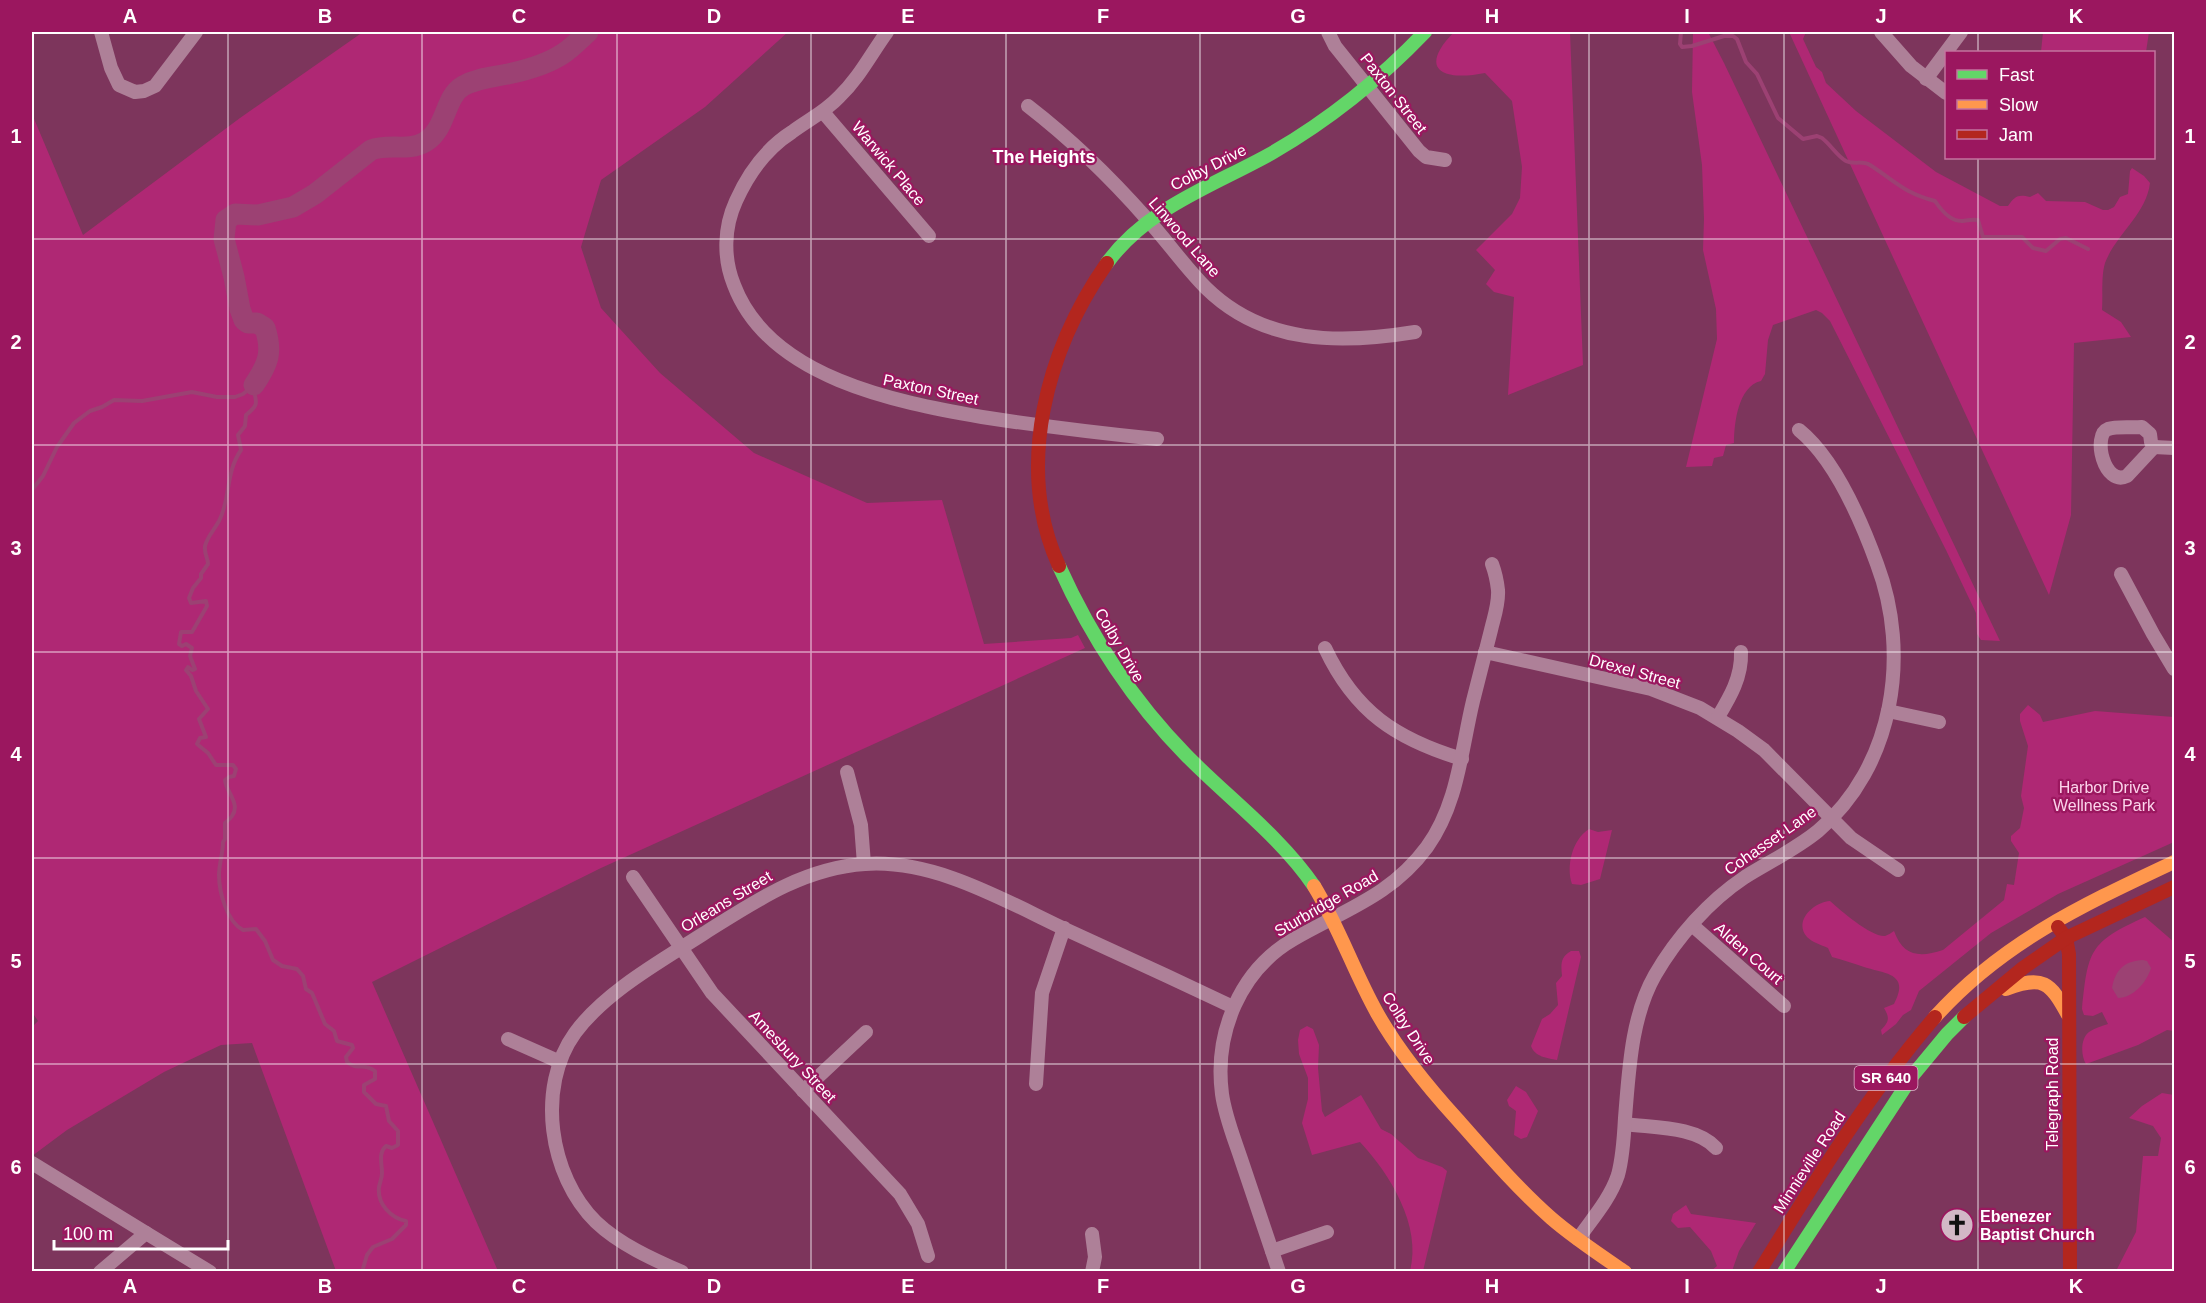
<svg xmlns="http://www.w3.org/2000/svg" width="2206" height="1303" font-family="Helvetica,sans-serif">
	<rect width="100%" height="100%" fill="#7d355c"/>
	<!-- green -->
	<g fill="#af2874">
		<path d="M 363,32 L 788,32 L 705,107 L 601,180 L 581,247 L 601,308 L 660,373 L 754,453 L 867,503 L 942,500 L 984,644 L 1071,638 L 1078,635 L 1085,648 L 601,868 L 372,982 L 498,1271 L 336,1271 L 252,1043 L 221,1045 L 164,1072 L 67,1130 L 32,1156 L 32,1027 L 38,1021 L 32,1012 L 32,114 L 83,235 L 240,118 Z"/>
		<path d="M 1454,32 L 1570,32 L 1583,365 L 1508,395 L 1514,297 L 1494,292 L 1486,284 L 1495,270 L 1476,250 L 1512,214 L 1520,198 L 1522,167 L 1512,101 L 1485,73 C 1445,81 1416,71 1454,32 Z"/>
		<path d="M 1693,32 L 1708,32 L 1724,63 L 2000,641 L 1981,640 L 1977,634 L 1976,613 L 1946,550 L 1830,321 L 1822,313 L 1816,310 L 1773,325 L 1768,340 L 1765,374 L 1761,381 C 1738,386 1734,424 1734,443 L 1726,445 L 1723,456 L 1714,458 L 1712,466 L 1686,467 L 1717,339 L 1716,309 L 1703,250 L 1704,219 L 1702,165 L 1692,92 Z"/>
		<path d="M 1789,32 L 1806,32 L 1803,39 L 1816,67 L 1822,72 L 1826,83 L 1856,111 L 1936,172 L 2000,206 L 2008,206 C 2015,196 2018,194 2030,197 L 2038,193 L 2046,201 L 2085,202 L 2103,210 L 2108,210 L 2114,207 L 2120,197 L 2128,194 L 2130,171 L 2132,168 L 2144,176 L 2150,183 C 2146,215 2116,234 2105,263 C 2101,276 2103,296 2102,310 L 2121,322 L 2131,337 L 2074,343 L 2071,515 L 2049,595 Z"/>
		<path d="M 2043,32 L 2149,32 L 2146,52 L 2041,52 Z"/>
		<path d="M 2028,705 L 2040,715 L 2043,722 L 2095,711 L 2174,717 L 2174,842 L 2058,894 L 1991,933 L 1919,991 L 1911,1010 L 1903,1015 L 1896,1024 L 1882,1035 L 1881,1030 C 1889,1022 1890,1018 1884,1008 L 1894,1004 C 1910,973 1886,974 1864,967 C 1853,963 1843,960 1832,957 L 1828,948 C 1821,945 1812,942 1807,937 C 1793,921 1814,902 1830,901 C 1840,910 1871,937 1885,936 C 1888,935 1891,933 1894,931 C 1903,956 1919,958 1943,950 L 2004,900 L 2007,884 L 2014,885 L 2019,853 L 2011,841 L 2011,836 L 2020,828 L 2024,808 L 2021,796 L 2028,746 L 2020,721 L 2020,714 Z"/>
		<path d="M 1589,829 L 1598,832 L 1612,830 L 1600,879 L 1581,885 L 1572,884 C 1566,866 1572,840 1589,829 Z"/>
		<path d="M 2145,917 L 2174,942 L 2174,1031 L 2167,1030 L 2138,1045 L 2086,1064 C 2081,1056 2080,1039 2089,1032 C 2095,1028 2102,1026 2108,1024 L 2102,1012 L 2093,1016 L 2084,1015 L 2082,1009 C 2088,951 2089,942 2145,917 Z"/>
		<path d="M 1571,951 L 1579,951 L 1581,957 L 1557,1060 C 1547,1058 1535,1057 1531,1046 L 1542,1019 L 1550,1014 L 1558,1005 L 1556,983 L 1562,976 C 1561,965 1560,957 1571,951 Z"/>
		<path d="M 1307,1026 L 1313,1029 L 1319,1045 L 1318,1068 L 1322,1111 L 1325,1117 L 1361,1095 L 1381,1129 L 1391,1134 L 1418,1158 L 1442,1167 L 1447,1171 L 1423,1271 L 1410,1271 C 1422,1226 1390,1174 1360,1142 L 1312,1155 L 1302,1123 L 1308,1099 L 1308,1078 L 1299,1054 L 1298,1040 L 1300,1030 Z"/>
		<path d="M 1516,1086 L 1526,1092 L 1538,1111 L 1527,1137 L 1521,1139 L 1514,1135 L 1516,1111 L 1509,1106 L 1507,1100 Z"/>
		<path d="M 2162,1093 L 2174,1095 L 2174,1271 L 2116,1271 L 2136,1232 L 2143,1156 L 2158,1156 L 2161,1138 L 2153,1126 L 2129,1118 L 2142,1106 Z"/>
		<path d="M 1686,1205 L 1691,1214 L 1756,1223 L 1739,1251 L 1732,1271 L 1711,1271 L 1717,1266 L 1711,1251 L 1690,1227 L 1678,1228 L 1671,1221 L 1673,1214 Z"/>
	</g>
	<!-- water -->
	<path fill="#9c4173" d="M 2143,960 L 2147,961 L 2151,968 C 2147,982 2133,998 2118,998 L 2112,988 C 2115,970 2124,961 2143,960 Z"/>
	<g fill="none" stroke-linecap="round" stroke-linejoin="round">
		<!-- stream -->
		<g stroke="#9c4173" stroke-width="4">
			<path d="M 1681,32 L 1680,44 L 1682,47 L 1692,46 L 1724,36 L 1733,36 L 1737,39 L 1746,62 L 1757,74 L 1778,118 L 1803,139 L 1817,136 L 1822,138 C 1831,145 1837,156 1846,161 C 1854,165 1862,160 1870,165 C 1895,181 1904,193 1935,201 C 1941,210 1951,222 1963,221 C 1969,220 1972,219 1978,220 L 1983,237 L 2022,237 L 2033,248 L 2046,251 L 2060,239 L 2066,238 L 2088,249"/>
			<path d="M 254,385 C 254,403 262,402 246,415 L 245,426 L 238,435 L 241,450 C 225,473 231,498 219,521 C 214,530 207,537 205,546 C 204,554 208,558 208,564 L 201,574 L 201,578 L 193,588 L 189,598 L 191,603 L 206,601 L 207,606 L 192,632 L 181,632 L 179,644 L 182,646 L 186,644 L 192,648 L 190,656 L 195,669 L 192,670 L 188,667 L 186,670 L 191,676 L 196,691 L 208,709 L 199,719 L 206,737 L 200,738 L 197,744 L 208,753 L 216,765 L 233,765 L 236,769 L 234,776 L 229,777 L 225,780 C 226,792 241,804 232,816 C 230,819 227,821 225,823 L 225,839 L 223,842 C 223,853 219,864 219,875 C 219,892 227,922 243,930 L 256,929 L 265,941 L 273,960 L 282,966 L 297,969 L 303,976 L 306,989 L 312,993 L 325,1024 L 334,1031 L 337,1041 L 352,1045 L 353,1048 L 346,1057 L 347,1062 C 358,1071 363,1062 375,1071 L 375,1079 L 364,1085 L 364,1092 L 376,1104 L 386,1106 L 389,1121 L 398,1131 L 398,1145 L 392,1148 L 386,1146 C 378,1153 382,1163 382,1173 C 382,1178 380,1182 379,1187 C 377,1204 391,1218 406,1221 L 406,1225 L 392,1239 L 373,1247 L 367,1255 L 362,1272"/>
			<path d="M 32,490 L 43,476 L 57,447 L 74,423 L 90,411 L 102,407 L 114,400 L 142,401 L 192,392 L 217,397 L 235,397 L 243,394 L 253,386"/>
		</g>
		<!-- river -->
		<path stroke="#9c4173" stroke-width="21" d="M 254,385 C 268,364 273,353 265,328 L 257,323 L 248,323 L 244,320 L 240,309 L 234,277 L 224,239 L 226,220 L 235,214 L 258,215 L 293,207 L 315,194 L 371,150 C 389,143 408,152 425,142 C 447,129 444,97 463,86 C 477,78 493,77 508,74 C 527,70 548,64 564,53 C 573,47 580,39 588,32"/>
		<!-- street -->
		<g stroke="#ae8098" stroke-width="14">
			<path d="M 101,32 L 111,68 L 119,85 L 135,92 L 144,91 L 155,86 L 196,32"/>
			<path d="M 887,32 C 871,54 859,78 839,97 C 825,112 808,120 792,132 C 767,148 748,174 736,201 C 724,227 723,258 734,285 C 769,378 896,402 982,417 C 1040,426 1099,433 1157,439"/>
			<path d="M 1328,32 L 1335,46 L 1419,151 L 1426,157 L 1445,160"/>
			<path d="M 1881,32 L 1911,66 L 1946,93"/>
			<path d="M 1926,79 L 1961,32"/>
			<path d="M 1028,106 C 1072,140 1110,177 1147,219 C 1167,241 1185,267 1206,288 C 1264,345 1341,344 1415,332"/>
			<path d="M 823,112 L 929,236"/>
			<path d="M 2142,427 L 2150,434 L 2151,442 L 2154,447 L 2127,476 C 2104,487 2092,435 2108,429 C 2117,426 2131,428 2142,427 Z"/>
			<path d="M 2154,447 L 2174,448"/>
			<path d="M 2121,574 L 2153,634 L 2174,669"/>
			<path d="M 1325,648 C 1355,712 1396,739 1462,759"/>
			<path d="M 1485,652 L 1651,689 L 1700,708 L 1738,731 L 1764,750 L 1851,838 L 1898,870"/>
			<path d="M 1888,711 L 1939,722"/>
			<path d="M 1718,717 C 1730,697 1742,677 1741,652"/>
			<path d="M 847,772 L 861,825 L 864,864"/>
			<path d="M 633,877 L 712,993 L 900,1194 L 918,1224 L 928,1256"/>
			<path d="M 1692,925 L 1784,1006"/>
			<path d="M 508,1039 L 560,1062"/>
			<path d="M 1036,1084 L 1042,993 L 1064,928"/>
			<path d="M 803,1091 L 866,1032"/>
			<path d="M 1625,1124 C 1653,1128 1696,1126 1716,1148"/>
			<path d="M 32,1163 L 146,1233"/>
			<path d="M 1092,1234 L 1095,1257 L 1092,1272"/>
			<path d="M 1578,1239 C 1592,1219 1610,1199 1618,1175 C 1623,1157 1624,1137 1625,1118 C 1629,1071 1631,1017 1655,975 C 1677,937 1709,901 1745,877 C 1769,862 1796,849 1818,831 C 1894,767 1911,654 1877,564 C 1861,520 1835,459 1799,430"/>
			<path d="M 1272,1251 L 1327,1232"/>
			<path d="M 100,1272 L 146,1233 L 210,1272"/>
			<path d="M 682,1272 C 652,1259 619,1244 596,1222 C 549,1176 536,1087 575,1033 C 605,992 661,961 703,934 C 754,902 803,868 865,864 C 935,859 1005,901 1067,930 C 1122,955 1178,981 1233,1007"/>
			<path d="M 1279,1272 C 1266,1234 1254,1197 1241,1159 C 1234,1138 1225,1116 1222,1094 C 1214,1033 1240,970 1294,939 C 1344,910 1391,896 1427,847 C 1458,804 1461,751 1473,701 C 1479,677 1485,654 1491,630 C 1494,617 1499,604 1498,590 C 1497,581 1495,572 1492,564"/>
		</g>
		<!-- fast -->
		<g stroke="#63d668" stroke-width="14">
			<path d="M 1107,263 C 1148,207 1213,186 1272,153 C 1329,120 1380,79 1425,32"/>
			<path d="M 1059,566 C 1091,637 1132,700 1186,755 C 1228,798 1280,836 1314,886"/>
			<path d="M 1784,1272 L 1913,1075 L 1947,1034 L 1964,1017"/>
		</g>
		<!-- slow -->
		<g stroke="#ff974d" stroke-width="14">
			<path d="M 1314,886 C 1339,927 1354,972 1377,1013 C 1399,1052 1427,1086 1457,1119 C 1487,1153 1517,1188 1551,1218 C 1574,1238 1600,1255 1625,1272"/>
			<path d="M 2006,989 C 2043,975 2050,982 2068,1015"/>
			<path d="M 1935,1017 C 2002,942 2085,904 2174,862"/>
		</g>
		<!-- jam -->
		<g stroke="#b3261e" stroke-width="14">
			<path d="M 1059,566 C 1014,467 1047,349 1107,263"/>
			<path d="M 2058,927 L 2066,938 L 2069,954 L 2070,1272"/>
			<path d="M 1964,1017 L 2023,968 L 2066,938 L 2174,887"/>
			<path d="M 1759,1272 C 1813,1184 1867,1096 1935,1017"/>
		</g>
	</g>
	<!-- grid -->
	<path fill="none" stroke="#fff" stroke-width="1.5" stroke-opacity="0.55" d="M 228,32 L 228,1272M 422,32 L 422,1272M 617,32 L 617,1272M 811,32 L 811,1272M 1006,32 L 1006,1272M 1200,32 L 1200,1272M 1395,32 L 1395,1272M 1589,32 L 1589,1272M 1784,32 L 1784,1272M 1978,32 L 1978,52M 1978,158 L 1978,1272M 32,239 L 2174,239M 32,445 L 2174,445M 32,652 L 2174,652M 32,858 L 2174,858M 32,1064 L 2174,1064"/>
	<!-- icons -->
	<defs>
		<g id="church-disc" transform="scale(1.725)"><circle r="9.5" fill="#d2b8c6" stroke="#9b175f"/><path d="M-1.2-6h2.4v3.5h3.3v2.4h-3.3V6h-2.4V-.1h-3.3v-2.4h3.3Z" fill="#111"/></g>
	</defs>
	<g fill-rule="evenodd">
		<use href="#church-disc" x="1957" y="1225"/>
	</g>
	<g text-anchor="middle" stroke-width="4.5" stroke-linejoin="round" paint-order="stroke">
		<!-- shield labels -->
		<rect fill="#9b175f" stroke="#e1b9cf" stroke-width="1.5" x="1854.5" y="1066" width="63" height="24" rx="4.5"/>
		<g font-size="15" font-weight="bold" fill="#fff">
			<text x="1886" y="1083">SR 640</text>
		</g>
		<!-- street labels -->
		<g font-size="16" fill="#fff" stroke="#9b175f">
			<text transform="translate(1394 93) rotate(52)" y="6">Paxton Street</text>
			<text transform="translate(889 163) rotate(50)" y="6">Warwick Place</text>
			<text transform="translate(1208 167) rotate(-27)" y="6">Colby Drive</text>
			<text transform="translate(1185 237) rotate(49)" y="6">Linwood Lane</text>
			<text transform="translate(931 389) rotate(12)" y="6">Paxton Street</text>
			<text transform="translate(1120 645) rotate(60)" y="6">Colby Drive</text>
			<text transform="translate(1635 671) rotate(15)" y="6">Drexel Street</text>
			<text transform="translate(1770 840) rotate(-35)" y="6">Cohasset Lane</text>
			<text transform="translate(726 901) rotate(-31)" y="6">Orleans Street</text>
			<text transform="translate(1326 903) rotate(-30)" y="6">Sturbridge Road</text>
			<text transform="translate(1749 953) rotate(41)" y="6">Alden Court</text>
			<text transform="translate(1409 1028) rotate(57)" y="6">Colby Drive</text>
			<text transform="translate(793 1056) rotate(47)" y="6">Amesbury Street</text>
			<text transform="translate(2052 1094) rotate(-90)" y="6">Telegraph Road</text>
			<text transform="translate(1809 1162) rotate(-57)" y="6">Minnieville Road</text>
		</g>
		<!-- park labels -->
		<g font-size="16" fill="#fcd4eb" stroke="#9b175f">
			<text x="2104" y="793">Harbor Drive<tspan x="2104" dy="18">Wellness Park</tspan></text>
		</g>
		<!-- poi labels -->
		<g font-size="16" font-weight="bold" fill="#fff" stroke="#9b175f" text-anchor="start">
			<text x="1980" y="1222">Ebenezer<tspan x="1980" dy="18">Baptist Church</tspan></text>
		</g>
		<!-- neighbourhood labels -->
		<g font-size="18" font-weight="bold" fill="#fff" stroke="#9b175f">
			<text x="1044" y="163">The Heights</text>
		</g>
	</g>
	<!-- border -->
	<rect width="2206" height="1303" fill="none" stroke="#9b175f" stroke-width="66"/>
	<!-- legend -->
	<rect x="1945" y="51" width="210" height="108" fill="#9b175f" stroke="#c3749f" stroke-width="1.5"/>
	<rect x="1957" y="70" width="30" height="9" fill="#63d668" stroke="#c3749f" stroke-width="1.5"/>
	<text x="1999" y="81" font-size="18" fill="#ffffff">Fast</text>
	<rect x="1957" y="100" width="30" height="9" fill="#ff974d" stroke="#c3749f" stroke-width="1.5"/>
	<text x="1999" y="111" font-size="18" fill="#ffffff">Slow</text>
	<rect x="1957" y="130" width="30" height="9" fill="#b3261e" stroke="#c3749f" stroke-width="1.5"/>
	<text x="1999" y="141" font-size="18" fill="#ffffff">Jam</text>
	<!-- scale -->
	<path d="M54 1240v9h174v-9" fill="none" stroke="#ffffff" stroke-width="3"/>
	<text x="63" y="1240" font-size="18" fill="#ffffff" stroke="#9b175f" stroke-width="4.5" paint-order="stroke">100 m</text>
	<rect x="33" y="33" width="2140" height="1237" fill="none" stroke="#fff" stroke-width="2"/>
	<g font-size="20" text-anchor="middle" font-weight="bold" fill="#fff">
		<text x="130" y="23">A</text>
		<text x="325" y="23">B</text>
		<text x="519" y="23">C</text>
		<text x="714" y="23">D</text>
		<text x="908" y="23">E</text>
		<text x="1103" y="23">F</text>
		<text x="1298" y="23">G</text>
		<text x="1492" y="23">H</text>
		<text x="1687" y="23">I</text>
		<text x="1881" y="23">J</text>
		<text x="2076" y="23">K</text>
		<text x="16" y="143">1</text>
		<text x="2190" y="143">1</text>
		<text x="16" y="349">2</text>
		<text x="2190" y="349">2</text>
		<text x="16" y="555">3</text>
		<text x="2190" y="555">3</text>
		<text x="16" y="761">4</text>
		<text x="2190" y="761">4</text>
		<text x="16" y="968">5</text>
		<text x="2190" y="968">5</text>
		<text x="16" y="1174">6</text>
		<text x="2190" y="1174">6</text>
		<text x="130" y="1293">A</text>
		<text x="325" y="1293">B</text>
		<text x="519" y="1293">C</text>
		<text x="714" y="1293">D</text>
		<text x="908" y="1293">E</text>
		<text x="1103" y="1293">F</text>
		<text x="1298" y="1293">G</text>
		<text x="1492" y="1293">H</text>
		<text x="1687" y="1293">I</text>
		<text x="1881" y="1293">J</text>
		<text x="2076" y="1293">K</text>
	</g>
</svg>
